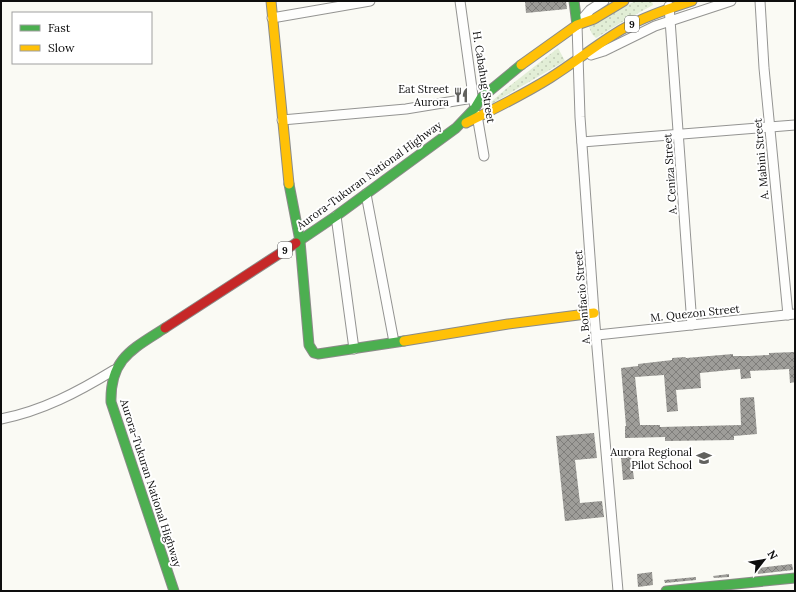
<svg xmlns="http://www.w3.org/2000/svg" width="796" height="592" font-family="Lora,serif">
	<defs>
		<pattern id="park-dots" width="8" height="8" patternUnits="userSpaceOnUse"><rect width="8" height="8" fill="#e2eed6"/><path d="M2 2h.1M6 6h.1" fill="none" stroke="#c1cbb6" stroke-width="1.8" stroke-linecap="round"/></pattern>
		<pattern id="building-cross-hatch" width="8" height="8" patternUnits="userSpaceOnUse"><rect width="8" height="8" fill="#9e9d99"/><path d="M0 0l8 8M0 8l8-8" fill="none" stroke="#7f7e7b"/></pattern>
	</defs>
	<rect width="100%" height="100%" fill="#fafaf4"/>
	<!-- park -->
	<g fill="url(#park-dots)">
		<path d="M 635,1 L 652,1 L 653,5 L 622,22 L 596,38 L 592,34 L 589,27 Z"/>
		<path d="M 558,48 L 565,61 L 483,109 L 507,88 Z"/>
	</g>
	<!-- building -->
	<g fill="url(#building-cross-hatch)">
		<path d="M 525,1 L 566,1 L 567,9 L 526,13 Z"/>
		<path d="M 795,352 L 795,382 L 790,383 L 789,369 L 750,371 L 751,378 L 741,379 L 740,369 L 700,373 L 701,388 L 676,390 L 678,411 L 667,412 L 664,375 L 635,377 L 640,425 L 660,425 L 660,427 L 741,425 L 740,398 L 754,397 L 757,434 L 734,436 L 734,440 L 665,441 L 665,437 L 625,438 L 625,426 L 626,426 L 621,368 L 638,366 L 638,364 L 672,360 L 672,358 L 685,357 L 686,358 L 733,354 L 733,356 L 749,356 L 769,355 L 769,353 Z"/>
		<path d="M 594,433 L 597,458 L 575,460 L 580,503 L 602,501 L 604,517 L 565,521 L 556,436 Z"/>
		<path d="M 631,456 L 634,479 L 623,480 L 621,457 Z"/>
		<path d="M 792,564 L 793,570 L 758,574 L 757,568 Z"/>
		<path d="M 652,572 L 653,585 L 638,587 L 637,574 Z"/>
		<path d="M 729,574 L 729,577 L 714,578 L 713,576 Z"/>
		<path d="M 696,577 L 696,580 L 665,583 L 664,580 Z"/>
	</g>
	<g fill="none" stroke-linecap="round" stroke-linejoin="round">
		<!-- street casing -->
		<g stroke="#949492" stroke-width="11">
			<g id="street">
				<path d="M 460,1 L 474,103"/>
				<path d="M 604,1 L 590,10 L 577,25 L 580,117 L 594,313 L 618,591"/>
				<path d="M 760,1 L 764,68 L 788,315"/>
				<path d="M 669,6 L 692,325"/>
				<path d="M 272,18 L 370,1"/>
				<path d="M 591,55 L 604,51 L 655,26 L 731,1"/>
				<path d="M 477,115 L 484,156"/>
				<path d="M 282,120 L 406,109 L 473,98"/>
				<path d="M 582,142 L 795,125"/>
				<path d="M 366,194 L 394,342"/>
				<path d="M 336,216 L 354,349"/>
				<path d="M 597,335 L 795,314"/>
				<path d="M 1,419 C 42,411 78,392 114,370"/>
			</g>
		</g>
		<!-- fast casing -->
		<g stroke="#8b8b88" stroke-width="11">
			<g id="fast">
				<path d="M 574,1 L 577,25"/>
				<path d="M 289,184 L 300,241 L 309,345 L 314,353 L 318,354 L 404,341"/>
				<path d="M 296,243 L 336,216 L 456,128 L 475,108 L 481,98 L 521,65"/>
				<path d="M 165,328 C 133,349 110,358 111,402 L 174,591"/>
				<path d="M 666,591 L 795,578"/>
			</g>
		</g>
		<!-- slow casing -->
		<g stroke="#8b8b88" stroke-width="11">
			<g id="slow">
				<path d="M 271,1 L 289,184"/>
				<path d="M 521,65 L 577,25 L 594,19 L 624,1"/>
				<path d="M 466,123 C 494,109 523,95 550,78 C 574,63 596,45 621,30 C 643,17 668,9 692,1"/>
				<path d="M 404,341 L 508,324 L 594,313"/>
			</g>
		</g>
		<!-- jam casing -->
		<g stroke="#8b8b88" stroke-width="11">
			<path id="jam" d="M 165,328 L 296,243"/>
		</g>
		<!-- street -->
		<use href="#street" stroke="#fefefd" stroke-width="9"/>
		<!-- fast -->
		<use href="#fast" stroke="#4caf50" stroke-width="9"/>
		<!-- slow -->
		<use href="#slow" stroke="#ffc107" stroke-width="9"/>
		<!-- jam -->
		<use href="#jam" stroke="#c62828" stroke-width="9"/>
	</g>
	<!-- icons -->
	<defs>
		<g id="restaurant-bare" transform="scale(1.2)"><path d="M-5-6h1v4h1v-4h1v4h1v-4h1v5L-1.5 .5V6h-2V.5L-5-1ZM5-6V6H3V1.5H1.5Q1.5-4 5-6Z" fill="#61615e" stroke="#fff" stroke-width="2.5" paint-order="stroke"/></g>
		<g id="school-bare" transform="scale(1.2)"><path d="M0-5L7-2L0 1L-7-2ZM-4 1L0 2.5L4 1V4Q0 6-4 4Z" fill="#61615e" stroke="#fff" stroke-width="2.5" paint-order="stroke"/></g>
	</defs>
	<g fill-rule="evenodd">
		<use href="#restaurant-bare" x="461" y="95"/>
		<use href="#school-bare" x="704" y="458"/>
	</g>
	<g text-anchor="middle" stroke-width="4" stroke-linejoin="round" paint-order="stroke">
		<!-- shield labels -->
		<g fill="#fff" stroke="#565656" stroke-width="1">
			<rect x="625" y="16" width="14" height="16" rx="3"/>
			<rect x="278" y="242" width="14" height="16" rx="3"/>
		</g>
		<g font-size="10" font-weight="bold" fill="#0e0e0e">
			<text x="632" y="28">9</text>
			<text x="285" y="254">9</text>
		</g>
		<!-- street labels -->
		<g font-size="11" fill="#0e0e0e" stroke="#fff">
			<text transform="translate(484 77) rotate(81)" y="4">H. Cabahug Street</text>
			<text transform="translate(761 159) rotate(-95)" y="4">A. Mabini Street</text>
			<text transform="translate(670 174) rotate(-94)" y="4">A. Ceniza Street</text>
			<text transform="translate(369 175) rotate(-36)" y="4">Aurora-Tukuran National Highway</text>
			<text transform="translate(582 297) rotate(-95)" y="4">A. Bonifacio Street</text>
			<text transform="translate(695 313) rotate(-6)" y="4">M. Quezon Street</text>
			<text transform="translate(151 483) rotate(72)" y="4">Aurora-Tukuran National Highway</text>
		</g>
		<!-- poi labels -->
		<g font-size="11" fill="#0e0e0e" stroke="#fff" text-anchor="end">
			<text x="449" y="93">Eat Street<tspan x="449" dy="13">Aurora</tspan></text>
			<text x="692" y="456">Aurora Regional<tspan x="692" dy="13">Pilot School</tspan></text>
		</g>
	</g>
	<!-- border -->
	<rect width="796" height="592" fill="none" stroke="#0e0e0e" stroke-width="4"/>
	<!-- legend -->
	<rect x="12" y="12" width="140" height="52" fill="#ffffff" stroke="#9f9f9f"/>
	<rect x="20" y="25" width="20" height="6" fill="#4caf50" stroke="#9f9f9f"/>
	<text x="48" y="32" font-size="12" fill="#0e0e0e">Fast</text>
	<rect x="20" y="45" width="20" height="6" fill="#ffc107" stroke="#9f9f9f"/>
	<text x="48" y="52" font-size="12" fill="#0e0e0e">Slow</text>
	<!-- north arrow -->
	<g transform="translate(764 560) rotate(59)" stroke="#ffffff" stroke-width="3" paint-order="stroke">
	<path d="M0-3L7 15L0 10L-7 15Z" fill="#0e0e0e"/>
	<text y="-6" font-size="11" font-weight="bold" text-anchor="middle" fill="#0e0e0e">N</text>
	</g>
</svg>
